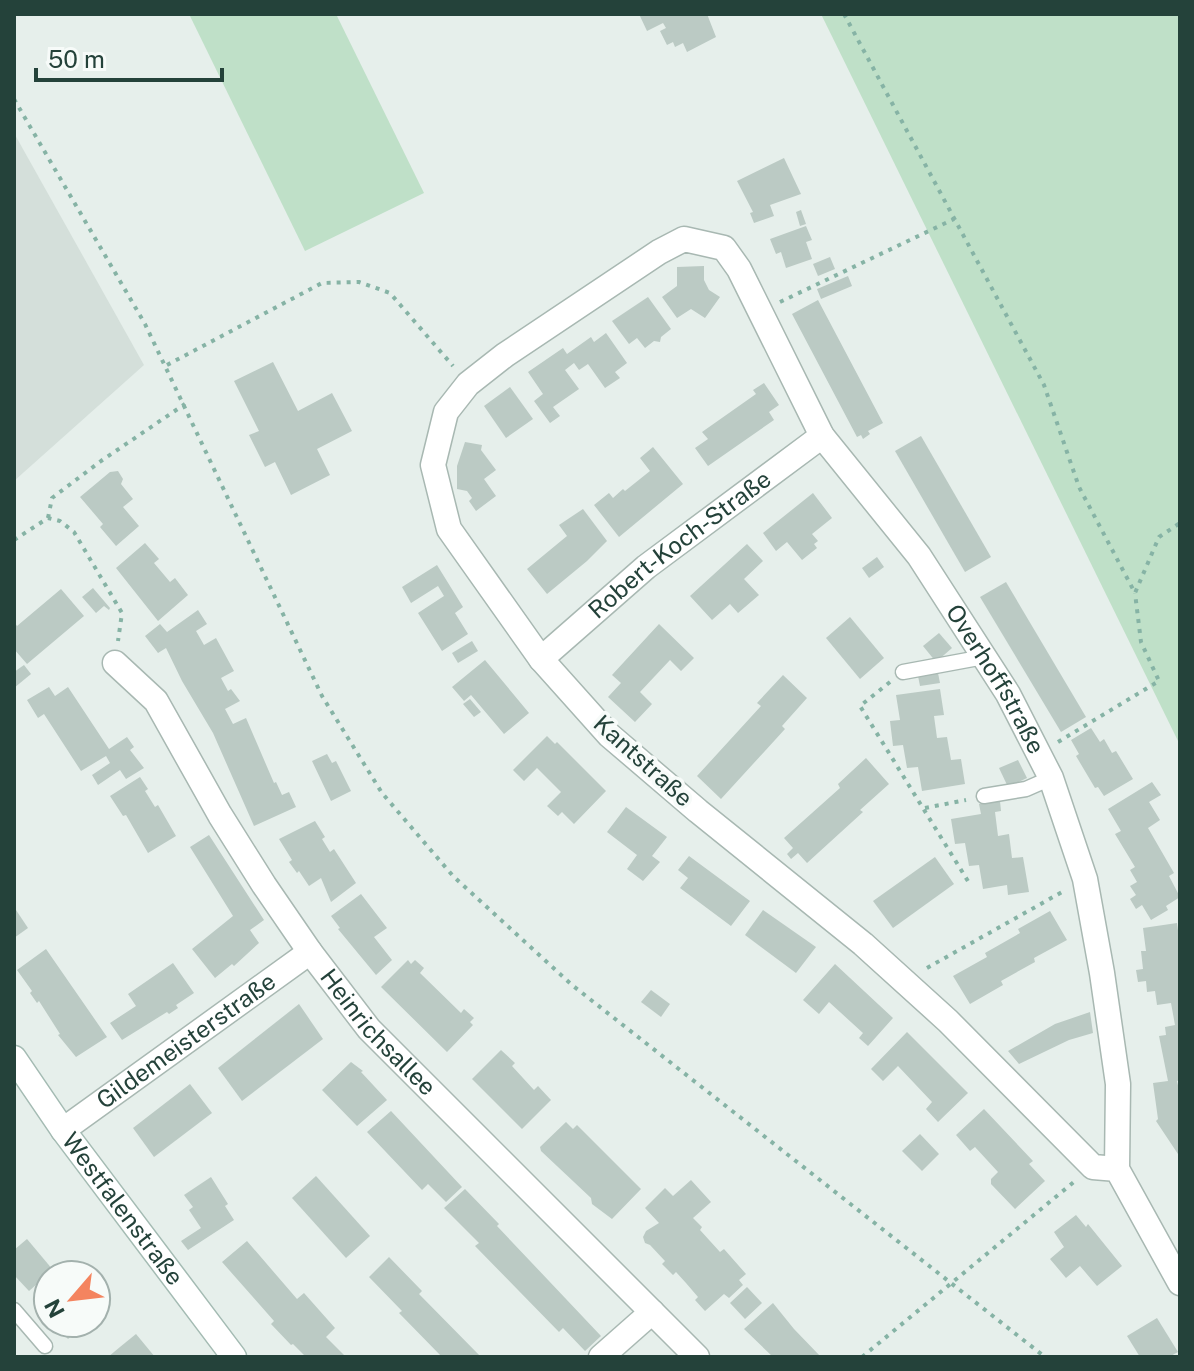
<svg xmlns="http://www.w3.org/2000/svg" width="1194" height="1371" font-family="'Public Sans',sans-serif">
	<rect width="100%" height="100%" fill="#e6efeb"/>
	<!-- built -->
	<path fill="#d4dfda" d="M 14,133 L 144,365 L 14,481 Z"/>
	<!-- green -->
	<g fill="#bfe0c8">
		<path d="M 189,14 L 336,14 L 424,193 L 305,251 Z"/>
		<path d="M 821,14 L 1180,14 L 1180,745 Z"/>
	</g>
	<!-- building -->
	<g fill="#bbcac4">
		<path d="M 639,14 L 707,14 L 716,37 L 687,52 L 683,43 L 675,47 L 673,42 L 667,45 L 660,31 L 666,28 L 663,23 L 647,31 Z"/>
		<path d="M 784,158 L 801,194 L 770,205 L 774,216 L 754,223 L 750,213 L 753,212 L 737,181 Z"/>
		<path d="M 801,210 L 806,224 L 800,226 L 796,212 Z"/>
		<path d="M 806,226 L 812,240 L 806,242 L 812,259 L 786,268 L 781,252 L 776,254 L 770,239 Z"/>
		<path d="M 830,257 L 835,269 L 818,276 L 813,264 Z"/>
		<path d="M 704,266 L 704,280 L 709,290 L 720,297 L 705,318 L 691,309 L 677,318 L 662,297 L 677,286 L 677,267 Z"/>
		<path d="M 848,276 L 852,286 L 821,299 L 817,289 Z"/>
		<path d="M 648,297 L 671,329 L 661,337 L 660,342 L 654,341 L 645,348 L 637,338 L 629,344 L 612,321 Z"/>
		<path d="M 818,300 L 883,423 L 868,431 L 870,434 L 863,439 L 861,435 L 857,437 L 792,314 Z"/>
		<path d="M 606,333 L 627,363 L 615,372 L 620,378 L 605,388 L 588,364 L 579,370 L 574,363 L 565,370 L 579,389 L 553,407 L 560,416 L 550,423 L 534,401 L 543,394 L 528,372 L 563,348 L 567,354 L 591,337 L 594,342 Z"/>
		<path d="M 273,362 L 298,411 L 332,393 L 352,431 L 317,449 L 330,475 L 291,495 L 275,462 L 265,467 L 249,435 L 259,431 L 234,381 Z"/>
		<path d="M 764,383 L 779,405 L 769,412 L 774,420 L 708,466 L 695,448 L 708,439 L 702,432 L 756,394 L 753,390 Z"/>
		<path d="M 510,387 L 533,419 L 506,438 L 484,406 Z"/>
		<path d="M 921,436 L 991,557 L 965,572 L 895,451 Z"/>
		<path d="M 465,442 L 482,445 L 481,450 L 496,470 L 484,479 L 496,496 L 476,511 L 469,501 L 472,498 L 467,491 L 457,489 L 457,466 Z"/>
		<path d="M 653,447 L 683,484 L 619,537 L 594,505 L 609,493 L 613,498 L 623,489 L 625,491 L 650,471 L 640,458 Z"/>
		<path d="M 118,471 L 123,479 L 121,484 L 133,499 L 123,507 L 139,526 L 116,546 L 100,527 L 103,524 L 80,497 L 110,472 Z"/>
		<path d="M 813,493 L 832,518 L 812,534 L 818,541 L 814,544 L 817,548 L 802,560 L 787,542 L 776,551 L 763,533 Z"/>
		<path d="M 583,509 L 607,541 L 587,561 L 547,594 L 527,569 L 567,536 L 559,525 Z"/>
		<path d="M 145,543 L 159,559 L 154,563 L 170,582 L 175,578 L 188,595 L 158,621 L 116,568 Z"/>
		<path d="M 747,544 L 763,561 L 744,579 L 759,595 L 738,613 L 730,604 L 712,620 L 690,596 Z"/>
		<path d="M 877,557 L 884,567 L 869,578 L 862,568 Z"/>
		<path d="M 437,565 L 463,607 L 455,613 L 468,634 L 442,651 L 418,613 L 444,596 L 438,586 L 411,603 L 402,587 Z"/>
		<path d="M 1006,582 L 1086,717 L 1061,732 L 980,597 Z"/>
		<path d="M 93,588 L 110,608 L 109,610 L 104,606 L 96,613 L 82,597 Z"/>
		<path d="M 61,589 L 84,616 L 27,664 L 14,649 L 14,622 L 17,626 Z"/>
		<path d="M 198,610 L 207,624 L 196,631 L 204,645 L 216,638 L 234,671 L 221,678 L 228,691 L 231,689 L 240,701 L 225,709 L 233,724 L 246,718 L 274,783 L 276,782 L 282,795 L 289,792 L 296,807 L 254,826 L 213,733 L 182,681 L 166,648 L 158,653 L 145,636 L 160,624 L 167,632 Z"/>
		<path d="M 850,617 L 884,658 L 860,679 L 826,638 Z"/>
		<path d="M 659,624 L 694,658 L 681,671 L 670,660 L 640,692 L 652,704 L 635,722 L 608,697 L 621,683 L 612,675 Z"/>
		<path d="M 939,633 L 952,648 L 936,662 L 923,646 Z"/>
		<path d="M 472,641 L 478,651 L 458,663 L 452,653 Z"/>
		<path d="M 485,660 L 529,713 L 504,734 L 471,695 L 464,701 L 452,687 Z"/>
		<path d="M 24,665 L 31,674 L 14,688 L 14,672 Z"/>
		<path d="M 938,673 L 940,683 L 920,686 L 918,676 Z"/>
		<path d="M 783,675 L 807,698 L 782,726 L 785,729 L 721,799 L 697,776 L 761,706 L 757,703 Z"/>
		<path d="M 49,687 L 55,696 L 68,687 L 109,749 L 127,737 L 134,747 L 130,750 L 144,768 L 126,779 L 120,770 L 98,785 L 92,775 L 110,763 L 106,756 L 81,771 L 44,714 L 38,718 L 27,700 Z"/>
		<path d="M 940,689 L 944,715 L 934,716 L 937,738 L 947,737 L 951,760 L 961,759 L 965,784 L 922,791 L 918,767 L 907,768 L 903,745 L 893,746 L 890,721 L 900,720 L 896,695 Z"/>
		<path d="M 470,699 L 481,712 L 474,717 L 463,704 Z"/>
		<path d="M 1091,728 L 1100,742 L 1104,739 L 1112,753 L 1116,751 L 1133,779 L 1104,796 L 1098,787 L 1095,788 L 1076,756 L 1079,754 L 1071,740 Z"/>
		<path d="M 547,736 L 555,744 L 557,742 L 606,791 L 574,824 L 562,812 L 558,816 L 547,806 L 561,792 L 537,768 L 524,781 L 513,770 Z"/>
		<path d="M 327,754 L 332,763 L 336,761 L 351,791 L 331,801 L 312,761 Z"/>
		<path d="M 866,758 L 889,784 L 860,810 L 863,812 L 807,863 L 798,853 L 791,859 L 787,854 L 793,848 L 784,838 L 840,788 L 838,784 Z"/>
		<path d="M 1018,760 L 1027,778 L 1008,787 L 999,768 Z"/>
		<path d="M 140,777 L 148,789 L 145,791 L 155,807 L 158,805 L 176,836 L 148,853 L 126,815 L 123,816 L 110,796 Z"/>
		<path d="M 1152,782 L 1161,795 L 1149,802 L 1160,820 L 1148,828 L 1174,873 L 1169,876 L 1180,897 L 1166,906 L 1168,910 L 1151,920 L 1142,905 L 1136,909 L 1130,899 L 1136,895 L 1130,886 L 1137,882 L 1130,870 L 1135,867 L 1115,834 L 1121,831 L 1108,809 Z"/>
		<path d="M 1000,801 L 1001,811 L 995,812 L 998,836 L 1009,834 L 1012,858 L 1023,857 L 1029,892 L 1008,895 L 1007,885 L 983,889 L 979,865 L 969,866 L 965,843 L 955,844 L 951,819 L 981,814 L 979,804 Z"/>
		<path d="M 626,807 L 667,837 L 652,856 L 660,862 L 643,881 L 627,869 L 637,855 L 607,832 Z"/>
		<path d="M 315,821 L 325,837 L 322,839 L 330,852 L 334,849 L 356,883 L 331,902 L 321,878 L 309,886 L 299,871 L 297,873 L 289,862 L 292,860 L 279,839 Z"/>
		<path d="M 209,835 L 264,920 L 250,930 L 259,943 L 234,966 L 232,964 L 215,978 L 192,949 L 233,916 L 190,847 Z"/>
		<path d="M 689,856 L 750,901 L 731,926 L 680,888 L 688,878 L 678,870 Z"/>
		<path d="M 935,857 L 954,884 L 893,928 L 873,901 Z"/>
		<path d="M 361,894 L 387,928 L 374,937 L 392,960 L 376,975 L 338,929 L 340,928 L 331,916 Z"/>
		<path d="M 14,907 L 28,928 L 14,938 Z"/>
		<path d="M 763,910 L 816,947 L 796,973 L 745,935 Z"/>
		<path d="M 1050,911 L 1067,940 L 1034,958 L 1035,962 L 1001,981 L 1003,985 L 970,1004 L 953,976 L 987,957 L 985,953 L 1020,933 L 1018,929 Z"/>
		<path d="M 1177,923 L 1180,946 L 1180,1080 L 1177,1081 L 1180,1094 L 1180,1157 L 1156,1121 L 1158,1119 L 1153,1083 L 1168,1081 L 1159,1036 L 1166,1035 L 1165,1027 L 1175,1025 L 1171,1003 L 1157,1005 L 1155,991 L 1147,992 L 1146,981 L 1138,982 L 1136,970 L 1143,969 L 1141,951 L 1146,951 L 1143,928 Z"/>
		<path d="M 46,949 L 107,1037 L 76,1057 L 58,1035 L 60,1034 L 39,1001 L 37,1003 L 30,993 L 32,991 L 17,970 Z"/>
		<path d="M 408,960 L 411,964 L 415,960 L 424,968 L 420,973 L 461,1013 L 464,1009 L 474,1018 L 470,1022 L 473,1025 L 447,1052 L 381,987 Z"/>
		<path d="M 173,963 L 194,993 L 176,1005 L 178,1008 L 169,1014 L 167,1012 L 122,1040 L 110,1023 L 136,1006 L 128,994 Z"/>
		<path d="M 835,964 L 893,1018 L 868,1046 L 859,1038 L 863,1033 L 829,1002 L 819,1014 L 803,1000 Z"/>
		<path d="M 651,990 L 670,1004 L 661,1017 L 641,1002 Z"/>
		<path d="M 299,1004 L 323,1039 L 242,1101 L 218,1068 Z"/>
		<path d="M 1090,1012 L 1093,1033 L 1069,1040 L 1019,1064 L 1008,1051 L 1055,1024 Z"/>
		<path d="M 907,1032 L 968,1093 L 938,1122 L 926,1109 L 932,1102 L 898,1066 L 883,1081 L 871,1069 Z"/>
		<path d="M 501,1050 L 515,1063 L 512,1066 L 534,1090 L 538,1086 L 551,1100 L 522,1129 L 472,1079 Z"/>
		<path d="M 351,1062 L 363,1071 L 361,1072 L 387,1100 L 357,1126 L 322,1090 Z"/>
		<path d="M 190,1084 L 212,1113 L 154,1157 L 133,1128 Z"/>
		<path d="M 984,1109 L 1033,1161 L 1029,1164 L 1045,1181 L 1015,1209 L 991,1184 L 991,1179 L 998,1172 L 975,1147 L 970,1151 L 956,1135 Z"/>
		<path d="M 391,1111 L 462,1187 L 446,1202 L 428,1184 L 422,1190 L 367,1132 Z"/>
		<path d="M 566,1122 L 573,1129 L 577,1125 L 641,1189 L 612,1219 L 592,1204 L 591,1198 L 541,1151 L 540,1147 Z"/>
		<path d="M 920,1134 L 939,1154 L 922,1171 L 902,1151 Z"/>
		<path d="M 316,1176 L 370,1236 L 346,1258 L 292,1198 Z"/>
		<path d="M 211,1177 L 228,1204 L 225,1206 L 234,1220 L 188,1250 L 181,1241 L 201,1228 L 189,1210 L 193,1207 L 184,1195 Z"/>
		<path d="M 691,1180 L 711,1202 L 693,1218 L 702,1227 L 700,1230 L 720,1252 L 724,1249 L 746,1274 L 739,1280 L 743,1285 L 729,1298 L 724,1294 L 705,1311 L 695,1300 L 698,1297 L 686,1283 L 676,1272 L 673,1275 L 662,1264 L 665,1261 L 650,1245 L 645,1243 L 643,1237 L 646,1231 L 659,1223 L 645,1208 L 665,1188 L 673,1196 Z"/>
		<path d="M 465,1189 L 499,1224 L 497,1226 L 601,1336 L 585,1351 L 563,1328 L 559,1332 L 475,1246 L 479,1243 L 444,1208 Z"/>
		<path d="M 1076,1215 L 1086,1227 L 1088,1224 L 1122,1266 L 1097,1286 L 1080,1266 L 1066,1278 L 1050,1259 L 1064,1247 L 1054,1232 Z"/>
		<path d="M 27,1239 L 53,1270 L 29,1291 L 14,1275 L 14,1250 Z"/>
		<path d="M 247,1241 L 297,1299 L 304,1293 L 335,1328 L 326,1337 L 346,1357 L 306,1357 L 293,1344 L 291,1345 L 271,1324 L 274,1321 L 222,1262 Z"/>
		<path d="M 389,1257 L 422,1291 L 419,1294 L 481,1357 L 442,1357 L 399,1313 L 402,1311 L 369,1277 Z"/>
		<path d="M 747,1287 L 762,1303 L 745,1319 L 730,1303 Z"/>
		<path d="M 773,1303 L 794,1329 L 821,1357 L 773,1357 L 744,1329 Z"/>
		<path d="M 1157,1318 L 1178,1352 L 1169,1357 L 1140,1357 L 1127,1336 Z"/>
		<path d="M 53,1323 L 87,1323 L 68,1339 Z"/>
		<path d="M 136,1334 L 155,1357 L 108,1357 L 120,1347 Z"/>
	</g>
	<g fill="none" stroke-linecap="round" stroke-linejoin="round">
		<!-- service casing -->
		<g stroke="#a8b8b2" stroke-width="17">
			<g id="service">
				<path d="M 903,672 L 984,657"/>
				<path d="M 984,796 L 1026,789 L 1051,778"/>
				<path d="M 14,1310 L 45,1346"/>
			</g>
		</g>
		<!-- minor casing -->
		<g stroke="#a8b8b2" stroke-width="27">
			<g id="minor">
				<path id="s1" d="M 541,659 L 646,567 L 822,436"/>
				<path id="s2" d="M 115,663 L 156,701 L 220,815 L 264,885 L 310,952 L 369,1029 L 697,1357"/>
				<path id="s3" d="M 63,1130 L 310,952"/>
				<path id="s4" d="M 1117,1169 L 1093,1167 L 948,1021 L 863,944 L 698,811 L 609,735 L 541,659 L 449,529 L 433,465 L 446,412 L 468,384 L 505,355 L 659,252 L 684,239 L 724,248 L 739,269 L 822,436 L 919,556 L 1008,694 L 1051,778 L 1085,879 L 1102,973 L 1118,1084 L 1117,1169 L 1180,1283"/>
				<path d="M 601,1357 L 652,1312"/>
			</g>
		</g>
		<!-- secondary casing -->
		<g stroke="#a4bbb3" stroke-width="27">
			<g id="secondary">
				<path id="s5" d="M 14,1058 L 63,1130 L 234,1357"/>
			</g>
		</g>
		<!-- path -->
		<g stroke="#86b3a5" stroke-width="4" stroke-dasharray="4 6" stroke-linecap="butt">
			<path d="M 844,14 L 1044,385 L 1079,487 L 1135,593 L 1159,537 L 1180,523"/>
			<path d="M 14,99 L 145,324 L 322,696 L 382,793 L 453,876 L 572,985 L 1045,1357"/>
			<path d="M 780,302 L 954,219"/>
			<path d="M 167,365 L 322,283 L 359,282 L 390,293 L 453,366"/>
			<path d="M 48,518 L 52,498 L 101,461 L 185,404"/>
			<path d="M 14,540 L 48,518 L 60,521 L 74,532 L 122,613 L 118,641"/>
			<path d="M 890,682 L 860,706 L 971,886"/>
			<path d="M 1058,742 L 1159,681 L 1141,642 L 1135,593"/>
			<path d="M 925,808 L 966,800"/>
			<path d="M 927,968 L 1062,892"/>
			<path d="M 862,1357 L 1075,1181"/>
		</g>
		<!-- service -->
		<use href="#service" stroke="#fff" stroke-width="14"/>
		<!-- minor -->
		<use href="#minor" stroke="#fff" stroke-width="24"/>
		<!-- secondary -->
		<use href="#secondary" stroke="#fff" stroke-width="24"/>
	</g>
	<g text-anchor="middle" stroke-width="7" stroke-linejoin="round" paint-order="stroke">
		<!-- street labels -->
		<g font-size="24" fill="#24423a" stroke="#f7fbf9">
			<text dy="8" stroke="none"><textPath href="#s1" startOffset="180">Robert-Koch-Straße</textPath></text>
			<text dy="8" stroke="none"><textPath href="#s4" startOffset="1904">Overhoffstraße</textPath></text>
			<text transform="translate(643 761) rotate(42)" y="8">Kantstraße</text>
			<text dy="8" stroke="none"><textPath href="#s2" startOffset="456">Heinrichsallee</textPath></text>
			<text dy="8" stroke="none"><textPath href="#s3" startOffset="152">Gildemeisterstraße</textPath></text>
			<text dy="8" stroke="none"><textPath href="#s5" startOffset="186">Westfalenstraße</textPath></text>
		</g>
	</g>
	<!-- border -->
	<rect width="1194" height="1371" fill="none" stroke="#24423a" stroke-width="32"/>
	<!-- north arrow -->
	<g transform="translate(72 1299) rotate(242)"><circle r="38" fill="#f7fbf9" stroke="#a3b1ad" stroke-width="2"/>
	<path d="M0-6L14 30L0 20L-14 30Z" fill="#f4845f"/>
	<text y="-12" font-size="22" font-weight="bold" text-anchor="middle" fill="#24423a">N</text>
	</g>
	<!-- scale -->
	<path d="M36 68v12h186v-12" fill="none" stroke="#24423a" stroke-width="4"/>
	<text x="48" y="68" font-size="24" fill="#24423a" stroke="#f7fbf9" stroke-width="6" paint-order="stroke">50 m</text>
</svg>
